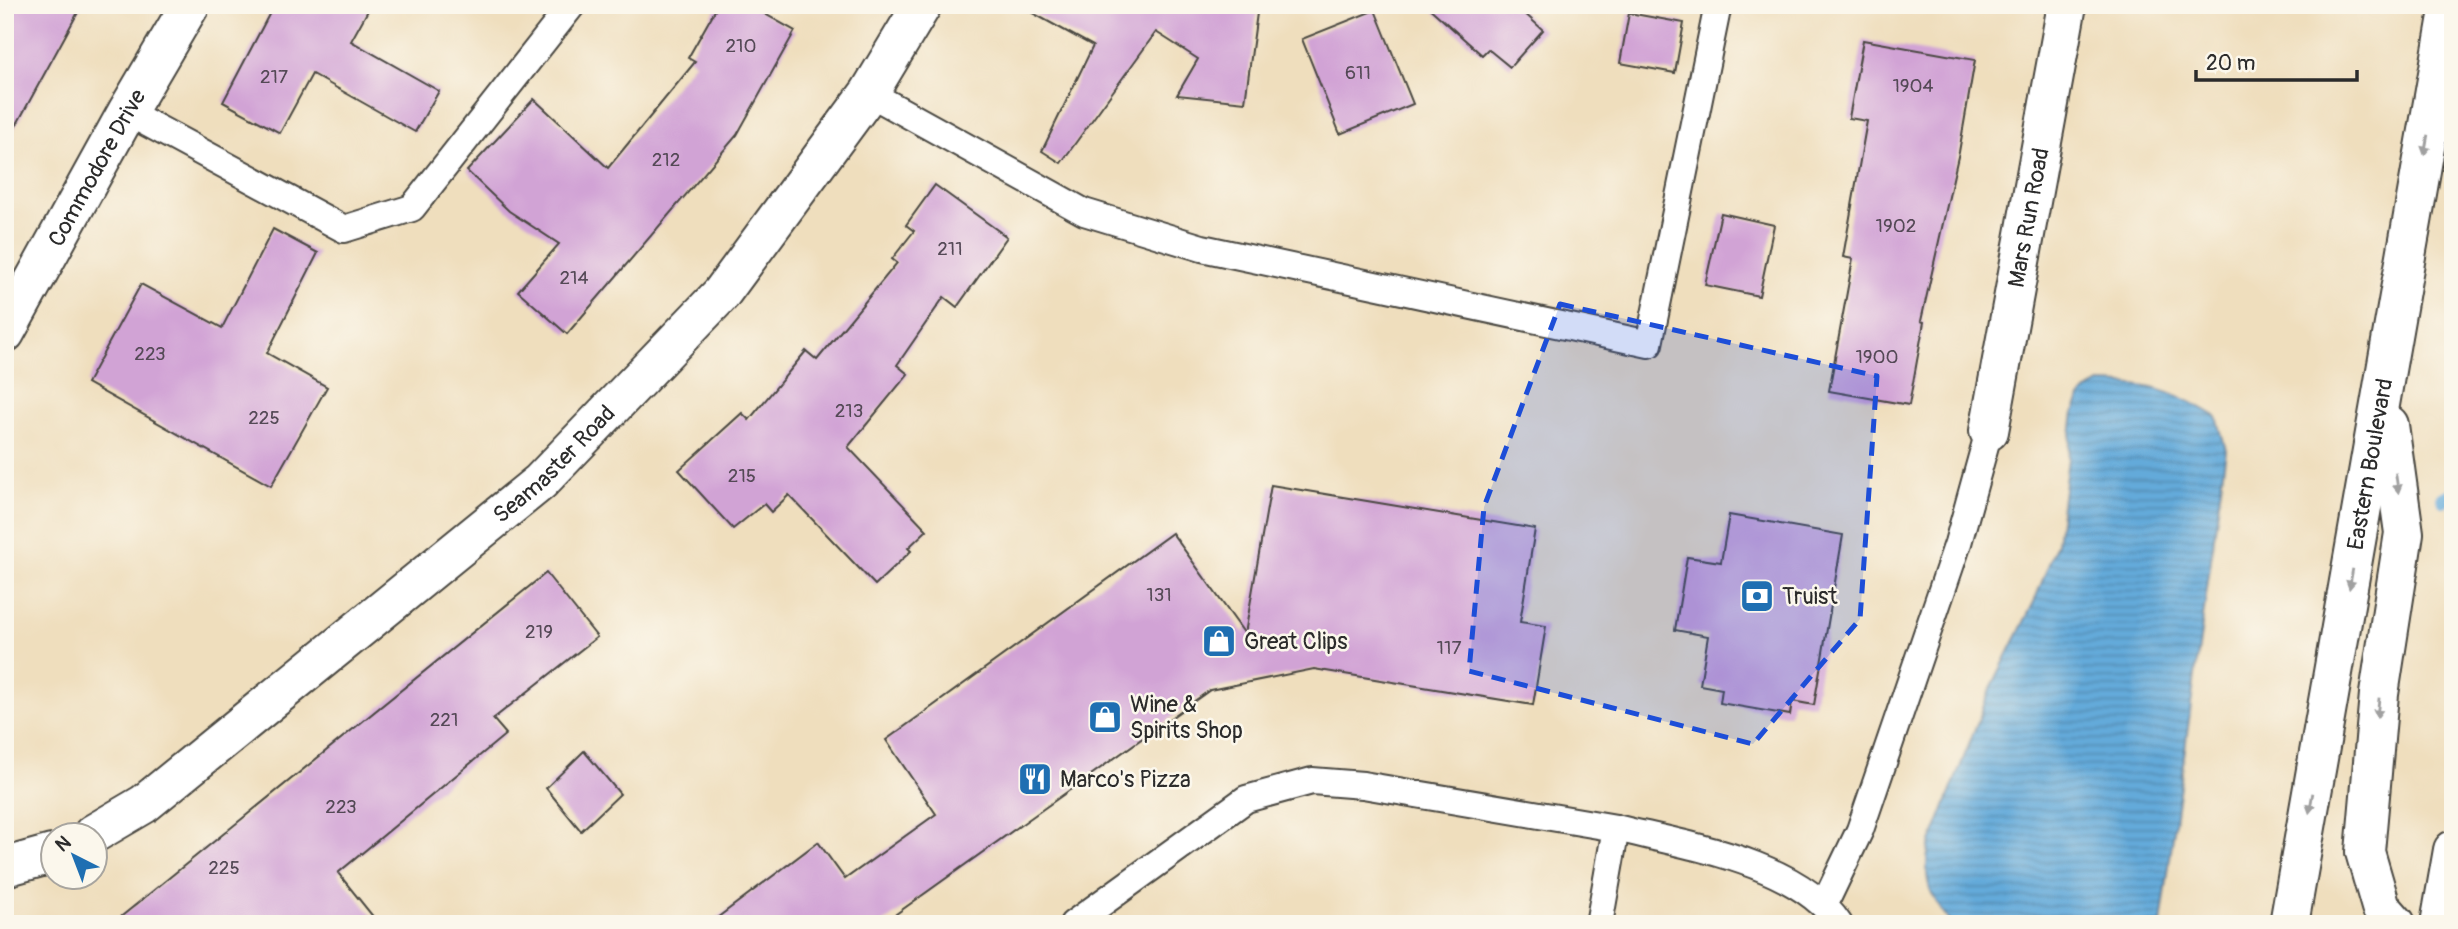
<svg xmlns="http://www.w3.org/2000/svg" width="2458" height="929" font-family="Pangolin,sans-serif">
	<defs>
		<pattern id="water-rules" width="6" height="5" patternUnits="userSpaceOnUse" patternTransform="scale(1.75)"><rect width="6" height="5" fill="#64aada"/><path d="M0 2.5h6" fill="none" stroke="#538bb1"/></pattern>
	</defs>
	<rect width="100%" height="100%" fill="#fbf7ec"/>
	<filter id="ink" filterUnits="userSpaceOnUse"><feTurbulence type="fractalNoise" baseFrequency=".0143" numOctaves="2"/><feDisplacementMap in="SourceGraphic" scale="14" xChannelSelector="R" yChannelSelector="G"/><feConvolveMatrix kernelMatrix="1 2 1 2 8 2 1 2 1" color-interpolation-filters="sRGB"/></filter>
	<filter id="wash" filterUnits="userSpaceOnUse"><feTurbulence type="fractalNoise" baseFrequency=".00686" numOctaves="4" result="noise"/><feDisplacementMap in="SourceGraphic" scale="28" xChannelSelector="R" yChannelSelector="G"/><feGaussianBlur stdDeviation="1.57" result="paint"/><feColorMatrix in="noise" values="0 0 0 0 0 0 0 0 0 0 0 0 0 0 0 0 0 1.4 0 .05"/><feComposite in="paint" operator="in"/></filter>
	<g filter="url(#wash)">
		<rect width="100%" height="100%" fill="#efdebd"/>
		<!-- water -->
		<path fill="url(#water-rules)" stroke="#486a82" stroke-width="2" d="M 2101,383 C 2151,384 2175,391 2217,417 L 2226,450 L 2161,924 L 1951,924 C 1931,896 1922,882 1929,847 L 1990,690 L 2034,602 L 2057,543 L 2074,412 C 2080,397 2085,389 2101,383 Z"/>
		<g fill="none" stroke-linecap="round" stroke-linejoin="round">
			<!-- stream -->
			<path stroke="#64aada" stroke-width="16" d="M 2444,499 L 2453,495"/>
		</g>
		<g id="blocks">
			<!-- building -->
			<g fill="#d1a3d5">
				<path d="M 5,5 L 82,5 L 5,146 Z"/>
				<path d="M 274,5 L 371,5 L 351,41 L 439,91 L 415,132 L 312,74 L 280,133 L 223,102 Z"/>
				<path d="M 718,5 L 749,5 L 795,31 L 737,135 L 567,334 L 518,291 L 559,244 L 509,211 L 467,171 L 534,99 L 608,168 L 695,62 L 688,58 Z"/>
				<path d="M 1018,5 L 1202,5 L 1257,13 L 1245,102 L 1177,95 L 1198,59 L 1156,32 L 1061,163 L 1042,151 L 1093,46 Z"/>
				<path d="M 1426,5 L 1528,5 L 1522,11 L 1543,30 L 1510,67 L 1488,49 L 1482,55 Z"/>
				<path d="M 1375,10 L 1413,104 L 1340,134 L 1302,39 Z"/>
				<path d="M 1629,13 L 1684,23 L 1675,73 L 1620,63 Z"/>
				<path d="M 1863,40 L 1975,60 L 1959,152 L 1921,321 L 1924,322 L 1909,405 L 1829,391 L 1853,259 L 1843,257 L 1867,121 L 1849,118 Z"/>
				<path d="M 935,185 L 1007,237 L 957,307 L 944,297 L 897,365 L 908,374 L 848,447 L 927,530 L 908,548 L 911,551 L 875,585 L 789,495 L 771,512 L 764,504 L 733,529 L 679,470 L 742,413 L 749,420 L 806,351 L 817,360 L 897,263 L 892,259 L 914,231 L 906,225 Z"/>
				<path d="M 1721,213 L 1774,225 L 1759,296 L 1705,285 Z"/>
				<path d="M 273,229 L 318,253 L 267,353 L 327,387 L 271,486 L 87,383 L 141,284 L 222,328 Z"/>
				<path d="M 1271,485 L 1535,529 L 1520,622 L 1546,626 L 1533,705 L 1314,669 L 1210,690 L 882,924 L 709,924 L 818,842 L 845,879 L 936,814 L 886,740 L 1172,533 L 1245,634 Z"/>
				<path d="M 1729,515 L 1843,535 L 1814,705 L 1792,701 L 1790,715 L 1720,703 L 1722,689 L 1700,685 L 1708,636 L 1675,630 L 1687,557 L 1721,562 Z"/>
				<path d="M 546,573 L 597,637 L 493,719 L 506,734 L 338,873 L 379,924 L 112,924 Z"/>
				<path d="M 584,751 L 620,794 L 581,831 L 546,788 Z"/>
			</g>
		</g>
	</g>
	<g filter="url(#ink)">
		<use href="#blocks" fill-opacity="0" stroke="#484641" stroke-width="2"/>
		<g fill="none" stroke-linecap="round" stroke-linejoin="round">
			<!-- service casing -->
			<g stroke="#484641" stroke-width="30">
				<g id="service">
					<path d="M 869,93 L 1084,212 L 1202,248 L 1649,344 L 1718,5"/>
					<path d="M 127,112 L 344,229 L 412,208 L 572,5"/>
					<path d="M 1825,903 L 1860,830 L 1958,543 L 1989,431"/>
					<path d="M 1073,924 L 1246,799 L 1312,781 L 1363,785 L 1616,828"/>
					<path d="M 1599,924 L 1616,828 C 1685,845 1798,862 1839,924"/>
				</g>
			</g>
			<!-- minor casing -->
			<g stroke="#484641" stroke-width="42">
				<g id="minor">
					<path id="s1" d="M 5,333 L 127,112 L 190,5"/>
					<path id="s2" d="M 1989,431 L 2067,5"/>
					<path id="s3" d="M 93,834 L 144,804 L 540,482 L 721,294 L 869,93 L 922,5"/>
					<path d="M 5,867 L 52,854"/>
				</g>
			</g>
			<!-- primary casing -->
			<g stroke="#484641" stroke-width="42">
				<g id="primary">
					<path d="M 2389,425 L 2404,533 L 2379,694 L 2365,852 L 2381,907 L 2396,924"/>
					<path id="s4" d="M 2289,924 L 2450,5"/>
					<path d="M 2440,924 L 2453,850"/>
				</g>
			</g>
			<!-- service -->
			<use href="#service" stroke="#fff" stroke-width="26"/>
			<!-- minor -->
			<use href="#minor" stroke="#fff" stroke-width="38"/>
			<!-- primary -->
			<use href="#primary" stroke="#fff" stroke-width="38"/>
		</g>
		<!-- one-way arrows -->
		<defs><path id="oneway-solid" d="M-6-.8H1V-3.2L6.5 0L1 3.2V.8H-6Z" transform="scale(1.75)"/></defs>
		<g fill="#a0a0a0">
			<use href="#oneway-solid" transform="translate(2426 145) rotate(100)"/>
			<use href="#oneway-solid" transform="translate(2397 483) rotate(82)"/>
			<use href="#oneway-solid" transform="translate(2351 579) rotate(100)"/>
			<use href="#oneway-solid" transform="translate(2378 708) rotate(96)"/>
			<use href="#oneway-solid" transform="translate(2311 803) rotate(100)"/>
		</g>
	</g>
	<!-- marked area -->
	<path fill="#1d4ed8" fill-opacity="0.2" stroke="#1d4ed8" stroke-width="5" stroke-dasharray="14 9" stroke-linejoin="round" d="M 1560,304 L 1877,376 L 1860,619 L 1753,744 L 1469,671 L 1484,507 Z"/>
	<!-- icons -->
	<defs>
		<g id="bank-square" transform="scale(1.75)"><rect x="-9" y="-9" width="18" height="18" rx="4" fill="#1f6fb2" stroke="#fbf7ec"/><path d="M-6-4H6V4H-6ZM0-2.3a2.3 2.3 0 1 0 0 4.6a2.3 2.3 0 1 0 0-4.6Z" fill="#fff"/></g>
		<g id="shop-square" transform="scale(1.75)"><rect x="-9" y="-9" width="18" height="18" rx="4" fill="#1f6fb2" stroke="#fbf7ec"/><path d="M-5-2.5h2.3a2.7 3.5 0 0 1 5.4 0H5L5.5 6h-11ZM-1.5-2.5h3a1.5 2.3 0 0 0-3 0Z" fill="#fff"/></g>
		<g id="restaurant-square" transform="scale(1.75)"><rect x="-9" y="-9" width="18" height="18" rx="4" fill="#1f6fb2" stroke="#fbf7ec"/><path d="M-5-6h1v4h1v-4h1v4h1v-4h1v5L-1.5 .5V6h-2V.5L-5-1ZM5-6V6H3V1.5H1.5Q1.5-4 5-6Z" fill="#fff"/></g>
	</defs>
	<g fill-rule="evenodd">
		<use href="#bank-square" x="1757" y="596"/>
		<use href="#shop-square" x="1219" y="641"/>
		<use href="#shop-square" x="1105" y="717"/>
		<use href="#restaurant-square" x="1035" y="779"/>
	</g>
	<g text-anchor="middle" stroke-width="5" stroke-linejoin="round" paint-order="stroke">
		<!-- number labels -->
		<g font-size="19" fill="#544956">
			<text x="741" y="52">210</text>
			<text x="1358" y="79">611</text>
			<text x="274" y="83">217</text>
			<text x="1913" y="92">1904</text>
			<text x="666" y="166">212</text>
			<text x="1896" y="232">1902</text>
			<text x="950" y="255">211</text>
			<text x="574" y="284">214</text>
			<text x="150" y="360">223</text>
			<text x="1877" y="363">1900</text>
			<text x="849" y="417">213</text>
			<text x="264" y="424">225</text>
			<text x="742" y="482">215</text>
			<text x="1159" y="601">131</text>
			<text x="539" y="638">219</text>
			<text x="1449" y="654">117</text>
			<text x="444" y="726">221</text>
			<text x="341" y="813">223</text>
			<text x="224" y="874">225</text>
		</g>
		<!-- street labels -->
		<g font-size="23" fill="#2b2b2b" stroke="#fbf7ec">
			<text dy="8" stroke="none"><textPath href="#s1" startOffset="189">Commodore Drive</textPath></text>
			<text dy="8" stroke="none"><textPath href="#s2" startOffset="217">Mars Run Road</textPath></text>
			<text dy="8" stroke="none"><textPath href="#s3" startOffset="592">Seamaster Road</textPath></text>
			<text dy="8" stroke="none"><textPath href="#s4" startOffset="467">Eastern Boulevard</textPath></text>
		</g>
		<!-- poi labels -->
		<g font-size="23" fill="#2b2b2b" stroke="#fbf7ec" text-anchor="start">
			<text x="1782" y="604">Truist</text>
			<text x="1244" y="649">Great Clips</text>
			<text x="1130" y="712">Wine &amp;<tspan x="1130" dy="26">Spirits Shop</tspan></text>
			<text x="1060" y="787">Marco's Pizza</text>
		</g>
	</g>
	<!-- margin -->
	<rect width="2458" height="929" fill="none" stroke="#fbf7ec" stroke-width="28"/>
	<!-- north arrow -->
	<g transform="translate(74 856) rotate(318)"><circle r="33" fill="#fbf7ec" stroke="#a8a59f" stroke-width="2"/>
	<path d="M0-5L12 26L0 18L-12 26Z" fill="#1f6fb2"/>
	<text y="-10" font-size="19" font-weight="bold" text-anchor="middle" fill="#2b2b2b">N</text>
	</g>
	<!-- scale -->
	<path d="M2196 70v10h161v-10" fill="none" stroke="#2b2b2b" stroke-width="3.5"/>
	<text x="2206" y="70" font-size="21" fill="#2b2b2b" stroke="#fbf7ec" stroke-width="5" paint-order="stroke">20 m</text>
</svg>
